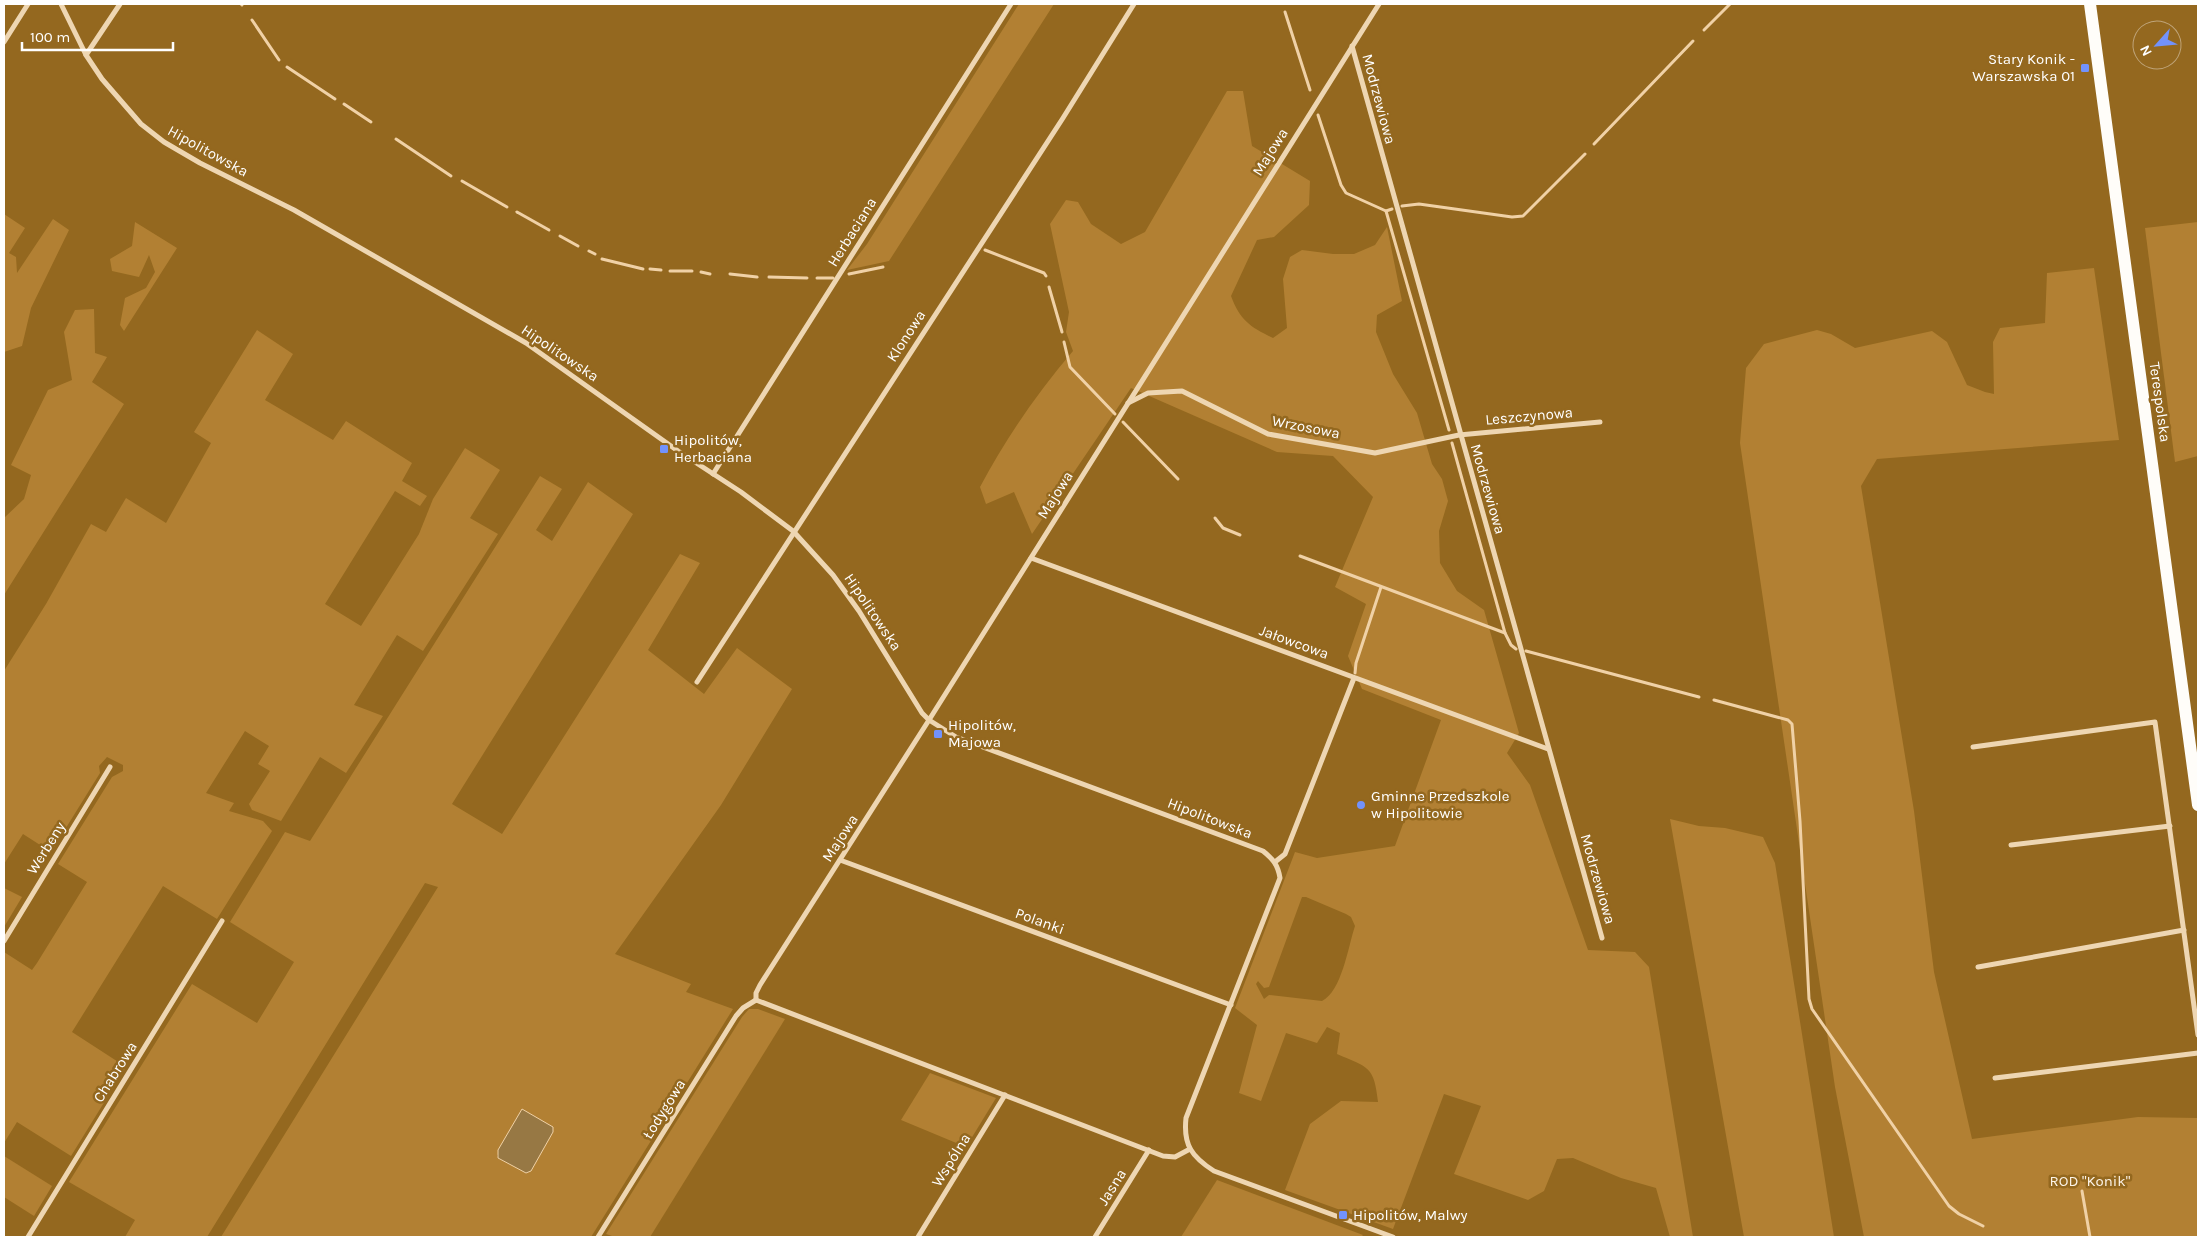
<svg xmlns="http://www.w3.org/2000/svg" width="2202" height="1241" font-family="Karla,sans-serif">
	<rect width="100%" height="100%" fill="#94681f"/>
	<!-- green -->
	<g fill="#b28033" fill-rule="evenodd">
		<path d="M 1019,4 L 1054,4 L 889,261 L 847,270 L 867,244 Z"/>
		<path d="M 1227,91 L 1243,91 L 1252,146 L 1310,181 L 1309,205 L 1274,237 L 1257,240 L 1231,296 C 1240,320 1250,327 1273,338 L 1287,328 L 1283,279 L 1290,257 L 1302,250 L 1333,254 L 1354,254 L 1375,245 L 1387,227 L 1402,301 L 1377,315 L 1376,332 L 1393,374 L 1417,413 L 1432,464 L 1442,479 L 1448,501 L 1439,531 L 1440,563 L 1457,591 L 1484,610 L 1519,733 L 1507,753 L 1530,785 L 1588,950 L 1635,952 L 1649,967 L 1693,1237 L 1670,1237 L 1656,1188 L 1621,1178 L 1573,1158 L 1557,1159 L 1544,1191 L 1528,1200 L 1454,1174 L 1481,1106 L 1444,1094 L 1393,1229 L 1285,1190 L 1310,1124 L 1341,1101 L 1378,1102 C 1374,1066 1369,1068 1337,1054 L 1340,1033 L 1327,1027 L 1317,1043 L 1286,1033 L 1261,1101 L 1239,1093 L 1257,1025 L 1235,1008 L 1295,852 L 1317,858 L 1395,846 L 1441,720 L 1362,689 L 1348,656 L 1366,604 L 1335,587 L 1373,497 L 1333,456 L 1277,452 L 1131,388 L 1032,534 L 1014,492 L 986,504 L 980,487 C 1006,438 1037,393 1073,351 L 1066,332 L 1069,312 L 1050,224 L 1066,200 L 1078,202 L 1091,224 L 1121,244 L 1145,232 ZM 1302,897 L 1306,897 L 1346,914 L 1351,917 L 1355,926 C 1348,947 1342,991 1322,1001 L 1269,995 L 1264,999 L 1256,984 L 1258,981 L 1264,988 L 1269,987 Z"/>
		<path d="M 4,214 L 25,228 L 9,253 L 16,257 L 17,273 L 53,219 L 69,230 L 31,308 L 22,346 L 4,352 Z"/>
		<path d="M 135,222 L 177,248 L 124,331 L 120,325 L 125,298 L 146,288 L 155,272 L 149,255 L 139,277 L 112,271 L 110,259 L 132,246 Z"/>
		<path d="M 2198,222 L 2198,456 L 2175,462 L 2145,228 Z"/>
		<path d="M 2094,268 L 2119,440 L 1877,459 L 1861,486 L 1914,811 L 1934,972 L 1972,1139 L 2138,1117 L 2197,1118 L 2198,1237 L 1864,1237 L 1835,1087 L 1740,443 L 1746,368 L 1764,344 L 1817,330 L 1831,334 L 1855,348 L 1932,331 L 1947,342 L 1967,385 L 1985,392 L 1994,394 L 1993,342 L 2000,328 L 2045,323 L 2047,273 Z"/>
		<path d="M 94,309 L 95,353 L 107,357 L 92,382 L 124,404 L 4,595 L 4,518 L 24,499 L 31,475 L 11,465 L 48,390 L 72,380 L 64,332 L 75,310 Z"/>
		<path d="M 257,330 L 293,354 L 265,400 L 333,440 L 346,421 L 412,463 L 402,481 L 427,496 L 420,506 L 395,491 L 325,604 L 361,626 L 419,534 L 433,499 L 465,448 L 500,470 L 470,518 L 498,534 L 423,651 L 397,635 L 354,705 L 383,716 L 346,773 L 320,757 L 281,821 L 252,810 L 249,804 L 270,771 L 258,764 L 269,746 L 245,731 L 206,793 L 234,803 L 229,811 L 263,821 L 272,831 L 217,919 L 163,886 L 72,1032 L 126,1067 L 71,1156 L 17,1122 L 4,1143 L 4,952 L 32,970 L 37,963 L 87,882 L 58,864 L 112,777 L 123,771 L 123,765 L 107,757 L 99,766 L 100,773 L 51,852 L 23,834 L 4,864 L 4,671 L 46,604 L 91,524 L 106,532 L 126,498 L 166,523 L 211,443 L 194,432 Z"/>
		<path d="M 540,476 L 562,489 L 536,530 L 552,541 L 588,482 L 633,514 L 452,804 L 502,834 L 680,554 L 700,563 L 648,650 L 704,694 L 737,648 L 792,689 L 721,805 L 615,954 L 691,984 L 686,992 L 733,1009 L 591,1237 L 221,1237 L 438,887 L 425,883 L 207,1237 L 125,1237 L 135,1220 L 69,1182 L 192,984 L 257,1023 L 294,962 L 230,922 L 285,832 L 310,841 ZM 553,1132 L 528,1173 L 498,1158 L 497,1155 Z"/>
		<path d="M 1670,819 L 1699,826 L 1725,828 L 1763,837 L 1775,863 L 1834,1237 L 1744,1237 Z"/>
		<path d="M 4,888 L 22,897 L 4,927 Z"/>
		<path d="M 749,1009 L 758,1009 L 785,1019 L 650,1237 L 615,1237 L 606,1234 L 742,1017 Z"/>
		<path d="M 930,1073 L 996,1098 L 966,1147 L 901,1120 Z"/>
		<path d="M 4,1156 L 52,1186 L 34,1216 L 4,1197 Z"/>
		<path d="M 1217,1180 L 1363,1235 L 1361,1237 L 1181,1237 Z"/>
	</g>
	<!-- water -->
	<path fill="#977844" stroke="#f0d1a6" d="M 522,1109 L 553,1127 L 553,1132 L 531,1171 L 526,1173 L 498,1158 L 498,1150 Z"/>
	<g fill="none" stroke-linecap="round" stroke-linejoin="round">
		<!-- stream -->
		<g stroke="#f0d1a6" stroke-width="3">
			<path d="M 241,4 L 242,5"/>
			<path d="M 1285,12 L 1310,90"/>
			<path d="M 252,20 L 279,60"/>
			<path d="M 1704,30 L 1730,4"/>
			<path d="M 287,67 L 335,99"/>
			<path d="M 344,104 L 371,122"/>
			<path d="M 1318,115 L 1341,185 L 1346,193 L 1386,211 L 1392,209"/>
			<path d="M 396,139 L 451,176"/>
			<path d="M 1594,144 L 1693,41"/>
			<path d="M 462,181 L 507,207"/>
			<path d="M 1402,206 L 1419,204 L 1512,217 L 1523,216 L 1585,154"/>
			<path d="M 1386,211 L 1449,430"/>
			<path d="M 517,212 L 549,230"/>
			<path d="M 560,236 L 578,246"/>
			<path d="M 985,250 L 1044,273 L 1046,276"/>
			<path d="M 589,251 L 595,254"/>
			<path d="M 602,259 L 643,269"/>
			<path d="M 650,269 L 661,270"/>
			<path d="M 670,271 L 692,271"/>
			<path d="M 701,272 L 710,274"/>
			<path d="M 730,274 L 757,277"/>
			<path d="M 849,274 L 883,267"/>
			<path d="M 769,277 L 807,278"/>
			<path d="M 817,278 L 833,278"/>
			<path d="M 1049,287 L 1062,332"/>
			<path d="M 1064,342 L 1070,367 L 1115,414"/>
			<path d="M 1123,422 L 1178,479"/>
			<path d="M 1452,443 L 1505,633 L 1511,645 L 1516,649"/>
			<path d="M 1215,518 L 1223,528 L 1240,535"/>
			<path d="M 1300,556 L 1505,633"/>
			<path d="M 1526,651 L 1699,697"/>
			<path d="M 1355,673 L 1356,663 L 1381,587"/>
			<path d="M 1714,700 L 1788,720 L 1792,724 L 1800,821 L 1809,999 L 1812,1009 L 1949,1206 L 1959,1214 L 1983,1226"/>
			<path d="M 2082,1191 L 2090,1237"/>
		</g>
		<!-- minor -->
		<g stroke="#eed6b2" stroke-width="5">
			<path d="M 61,4 L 86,55 L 102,79 L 141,124 L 164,142 L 200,163 L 294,210 L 526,343 L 678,451 L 741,492 L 793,531 L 833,575 L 859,611 L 922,713 L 929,720 L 956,737 L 1263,851 C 1273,859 1278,865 1280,878 L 1186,1118 C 1183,1145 1192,1157 1214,1171 L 1393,1237"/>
			<path d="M 4,42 L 28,4"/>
			<path d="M 1352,46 L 1602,938"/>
			<path d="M 86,55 L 120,4"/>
			<path d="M 1128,403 L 1148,393 L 1182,391 L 1268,434 L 1375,453 L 1459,435 L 1600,422"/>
			<path d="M 713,474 L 1011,4"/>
			<path d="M 1031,558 L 1548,749"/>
			<path d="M 697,682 L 1063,118 L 1134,4"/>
			<path d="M 1973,747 L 2155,722 L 2198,1035"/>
			<path d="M 2011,845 L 2170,826"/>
			<path d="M 840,860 L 1231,1005"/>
			<path d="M 1275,862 L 1285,854 L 1354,678"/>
			<path d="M 4,941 L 110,767"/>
			<path d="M 1978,967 L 2184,930"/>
			<path d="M 756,1000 L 756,993 L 760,985 L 929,720 L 1379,4"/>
			<path d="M 756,1000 L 1163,1156 L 1175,1157 L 1190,1149"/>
			<path d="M 1995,1078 L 2198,1053"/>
			<path d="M 28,1237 L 222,921"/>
			<path d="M 598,1237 L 736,1016 L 743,1008 L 756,1000"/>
			<path d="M 918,1237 L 1005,1095"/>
			<path d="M 1095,1237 L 1149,1150"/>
		</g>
		<!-- primary -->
		<path stroke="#fffdf9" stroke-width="12" d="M 2090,4 L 2198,805"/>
	</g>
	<!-- markers -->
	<g fill="#7292fc" stroke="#94681f" stroke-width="2">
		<rect x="2080" y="63" width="10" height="10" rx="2.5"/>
		<rect x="659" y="444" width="10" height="10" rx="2.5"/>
		<rect x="933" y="729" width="10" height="10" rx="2.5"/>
		<circle cx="1361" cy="805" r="5"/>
		<rect x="1338" y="1210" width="10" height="10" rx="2.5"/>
	</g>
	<g text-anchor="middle" stroke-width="5" stroke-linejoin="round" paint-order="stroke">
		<!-- poi labels -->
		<g font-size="15" fill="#fff" stroke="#94681f" text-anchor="start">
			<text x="2075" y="64" text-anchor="end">Stary Konik -<tspan x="2075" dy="17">Warszawska 01</tspan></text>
			<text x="674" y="445">Hipolitów,<tspan x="674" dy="17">Herbaciana</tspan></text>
			<text x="948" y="730">Hipolitów,<tspan x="948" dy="17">Majowa</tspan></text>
			<text x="1371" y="801">Gminne Przedszkole<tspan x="1371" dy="17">w Hipolitowie</tspan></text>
			<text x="1353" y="1220">Hipolitów, Malwy</text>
		</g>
		<!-- street labels -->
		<g font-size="15" fill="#fff" stroke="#94681f">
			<text transform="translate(1379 99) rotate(75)" y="5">Modrzewiowa</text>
			<text transform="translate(208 151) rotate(29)" y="5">Hipolitowska</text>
			<text transform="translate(1270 152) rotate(-58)" y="5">Majowa</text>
			<text transform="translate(852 232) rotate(-58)" y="5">Herbaciana</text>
			<text transform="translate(906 336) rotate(-57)" y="5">Klonowa</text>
			<text transform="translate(560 353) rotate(34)" y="5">Hipolitowska</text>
			<text transform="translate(2160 402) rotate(82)" y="5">Terespolska</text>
			<text transform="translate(1529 416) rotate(-5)" y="5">Leszczynowa</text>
			<text transform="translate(1306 427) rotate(11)" y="5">Wrzosowa</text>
			<text transform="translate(1488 489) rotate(74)" y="5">Modrzewiowa</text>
			<text transform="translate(1055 495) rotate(-58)" y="5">Majowa</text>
			<text transform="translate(873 612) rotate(56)" y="5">Hipolitowska</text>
			<text transform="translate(1294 642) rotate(20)" y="5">Jałowcowa</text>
			<text transform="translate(1210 818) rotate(21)" y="5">Hipolitowska</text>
			<text transform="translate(840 838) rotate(-57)" y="5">Majowa</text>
			<text transform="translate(46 848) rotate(-58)" y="5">Werbeny</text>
			<text transform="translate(1598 879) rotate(74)" y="5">Modrzewiowa</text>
			<text transform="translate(1040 921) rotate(20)" y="5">Polanki</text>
			<text transform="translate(115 1072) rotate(-58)" y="5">Chabrowa</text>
			<text transform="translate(664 1109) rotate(-58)" y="5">Łodygowa</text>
			<text transform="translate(951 1160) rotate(-58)" y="5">Wspólna</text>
			<text transform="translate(1112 1187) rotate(-58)" y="5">Jasna</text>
		</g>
		<!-- park labels -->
		<g font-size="15" fill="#fcf4e8" stroke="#94681f">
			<text x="2090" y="1186">ROD "Konik"</text>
		</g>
	</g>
	<!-- border -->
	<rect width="2202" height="1241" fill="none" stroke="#ffffff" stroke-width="10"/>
	<!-- north arrow -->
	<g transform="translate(2157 45) rotate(243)"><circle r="24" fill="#94681f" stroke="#bfa479"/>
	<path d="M0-4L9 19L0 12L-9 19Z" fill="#7292fc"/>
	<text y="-8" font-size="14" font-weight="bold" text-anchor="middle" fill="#ffffff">N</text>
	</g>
	<!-- scale -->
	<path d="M22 42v8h151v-8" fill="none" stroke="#ffffff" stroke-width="2.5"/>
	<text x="30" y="42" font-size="15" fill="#ffffff" stroke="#94681f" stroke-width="4" paint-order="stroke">100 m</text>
</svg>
